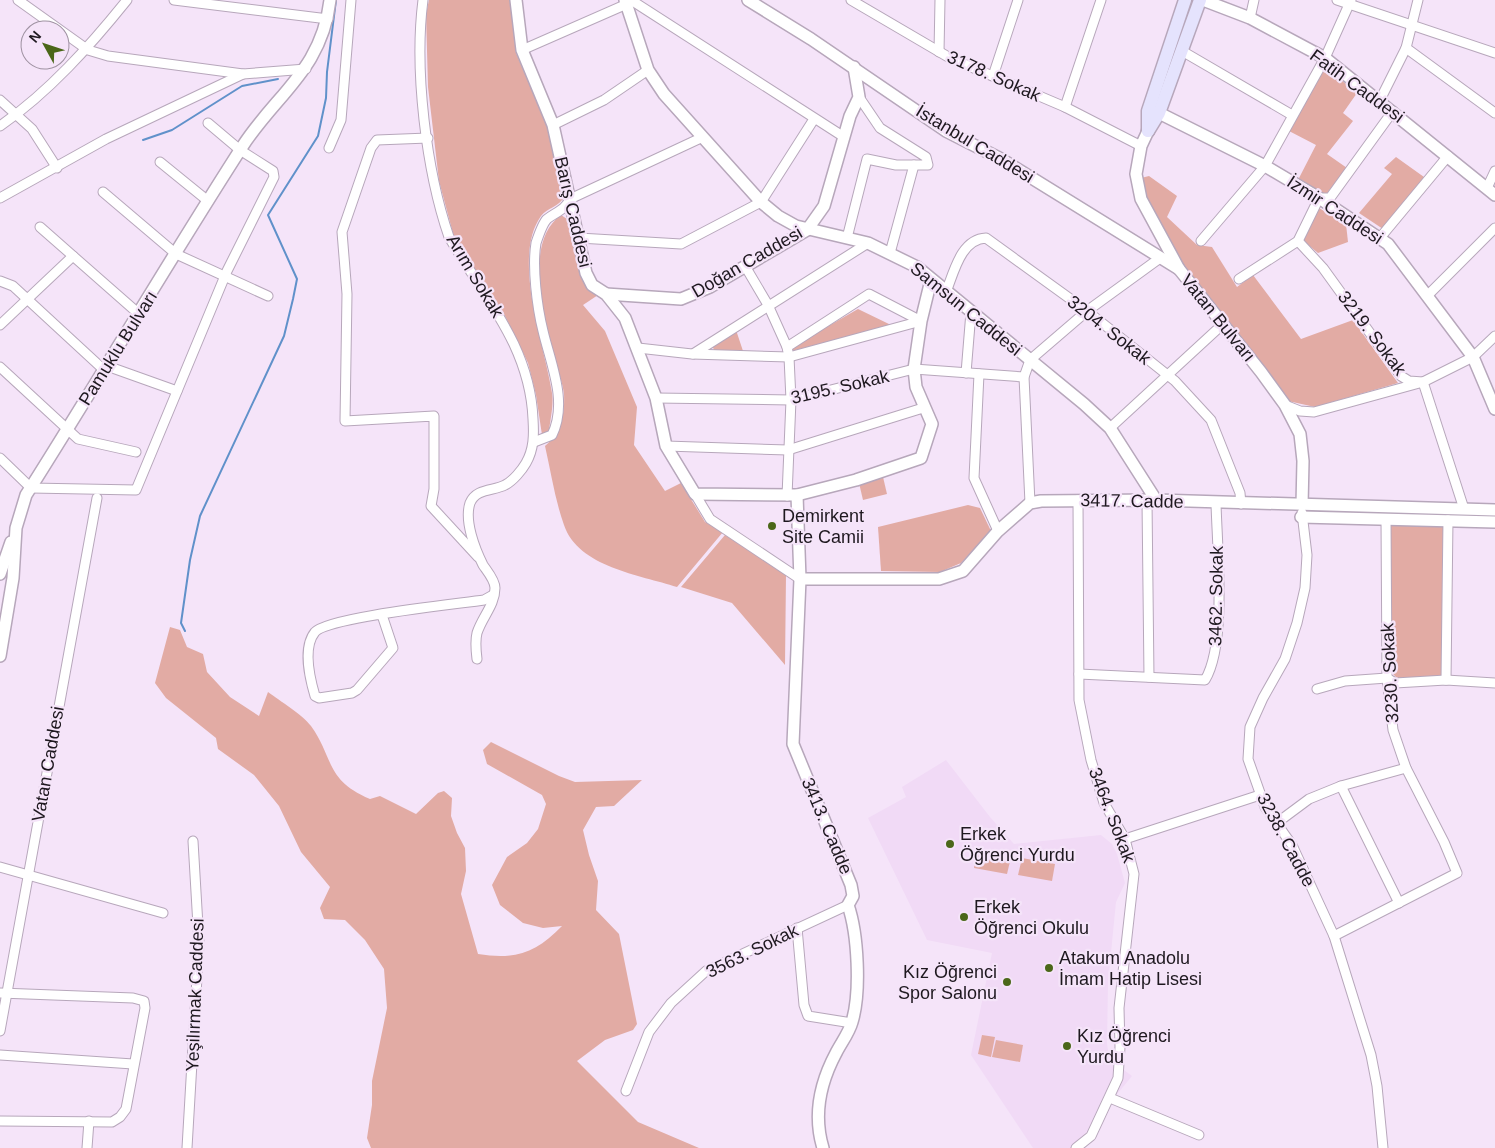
<svg xmlns="http://www.w3.org/2000/svg" width="1495" height="1148" font-family="Arial,sans-serif">
	<rect width="100%" height="100%" fill="#f5e4f9"/>
	<!-- built -->
	<path fill="#f1daf6" d="M 946,760 L 990,817 L 1014,844 L 1101,835 L 1112,844 L 1117,854 L 1125,883 L 1116,902 L 1108,983 L 1107,1043 L 1109,1059 L 1132,1076 L 1073,1148 L 1033,1148 L 971,1055 L 992,953 L 927,940 L 868,818 L 906,797 L 902,787 Z"/>
	<!-- green -->
	<g fill="#e2aba4">
		<path d="M 429,0 L 510,0 L 516,53 L 547,126 L 564,197 C 559,207 547,208 541,216 C 511,258 545,346 552,393 C 554,405 550,420 549,432 L 542,435 L 536,395 L 528,363 L 503,312 L 454,237 L 439,181 L 428,87 L 426,14 Z"/>
		<path d="M 1325,67 L 1357,93 L 1343,113 L 1353,121 L 1327,154 L 1347,168 L 1327,193 L 1319,194 L 1298,180 L 1316,145 L 1289,131 Z"/>
		<path d="M 1396,157 L 1424,177 L 1383,229 L 1359,213 L 1392,174 L 1384,168 Z"/>
		<path d="M 1149,176 L 1177,196 L 1167,217 L 1197,245 L 1212,247 L 1237,287 L 1253,275 L 1301,339 L 1353,320 L 1398,383 L 1315,407 L 1288,401 L 1183,266 L 1145,196 L 1141,178 Z"/>
		<path d="M 1319,208 L 1346,224 L 1348,242 L 1318,253 L 1301,239 Z"/>
		<path d="M 561,215 L 570,221 L 598,295 L 583,305 L 605,331 L 637,407 L 634,445 L 665,491 L 681,483 L 705,522 L 723,532 L 677,587 C 640,575 578,567 564,525 C 555,500 551,472 545,446 C 561,434 565,414 564,394 C 563,384 558,371 555,361 C 545,322 522,243 561,215 Z"/>
		<path d="M 858,309 L 891,325 L 792,351 L 792,347 Z"/>
		<path d="M 736,330 L 743,351 L 714,350 L 712,345 Z"/>
		<path d="M 883,477 L 887,494 L 863,500 L 859,483 Z"/>
		<path d="M 968,505 L 980,508 L 991,531 L 961,563 L 940,572 L 881,571 L 878,527 Z"/>
		<path d="M 1390,524 L 1443,526 L 1442,676 L 1397,678 L 1391,672 Z"/>
		<path d="M 725,535 L 786,575 L 785,665 L 732,603 L 681,587 Z"/>
		<path d="M 170,627 L 180,630 L 187,647 L 203,654 L 207,672 L 230,697 L 259,716 L 268,692 C 280,701 303,715 311,726 C 334,758 325,780 370,799 L 380,796 L 416,814 L 438,793 L 444,791 L 452,798 L 451,816 L 457,833 L 465,848 L 466,871 L 461,894 L 478,954 C 515,960 536,953 562,926 L 543,928 L 523,923 L 500,905 L 492,885 L 507,857 L 527,843 L 538,829 L 546,804 L 542,795 L 487,764 L 483,750 L 491,742 L 559,776 L 575,782 L 642,780 L 614,806 L 596,807 L 583,830 L 589,855 L 598,881 L 596,910 L 619,934 L 637,1024 L 633,1030 L 605,1040 L 577,1061 L 638,1122 L 699,1148 L 371,1148 L 367,1138 L 372,1105 L 372,1081 L 387,1008 L 384,969 L 365,940 L 345,920 L 324,919 L 320,908 L 330,887 L 301,852 L 279,806 L 254,775 L 218,749 L 216,738 L 166,698 L 155,683 Z"/>
		<path d="M 977,850 L 1011,857 L 1007,874 L 974,868 Z"/>
		<path d="M 1022,858 L 1055,864 L 1052,881 L 1018,875 Z"/>
		<path d="M 982,1035 L 995,1037 L 991,1057 L 978,1054 Z"/>
		<path d="M 996,1040 L 1023,1045 L 1020,1062 L 992,1057 Z"/>
	</g>
	<g fill="none" stroke-linecap="round" stroke-linejoin="round">
		<!-- stream -->
		<g stroke="#6091ca" stroke-width="2">
			<path d="M 143,140 L 172,130 L 242,86 L 278,79"/>
			<path d="M 185,631 L 181,623 L 190,560 L 200,516 L 284,336 L 293,299 L 297,279 L 268,215 L 318,136 L 326,98 L 327,72 L 336,0"/>
		</g>
		<!-- minor casing -->
		<g stroke="#b7a7bb" stroke-width="11">
			<g id="minor">
				<path d="M 18,0 L 88,50 L 108,56 L 243,74 L 306,69"/>
				<path d="M 174,0 L 328,19"/>
				<path d="M 423,0 C 414,70 426,170 449,237 C 484,297 530,346 533,419 C 534,435 534,449 526,463 C 522,470 513,481 505,485 C 494,491 476,488 470,503 C 464,521 475,549 483,565 C 487,571 495,580 495,588 C 495,605 482,617 477,633 C 475,641 476,651 477,659"/>
				<path d="M 631,0 L 844,137"/>
				<path d="M 851,0 L 950,58 L 1065,107 L 1141,146"/>
				<path d="M 1337,0 L 1495,53"/>
				<path d="M 1250,18 L 1254,0"/>
				<path d="M 1406,48 L 1495,113"/>
				<path d="M 522,50 L 627,4"/>
				<path d="M 1182,51 L 1292,115"/>
				<path d="M 939,52 L 940,0"/>
				<path d="M 993,76 L 1018,0"/>
				<path d="M 0,100 L 32,129 L 57,168"/>
				<path d="M 1380,100 L 1406,48 L 1418,0"/>
				<path d="M 1065,107 L 1101,0"/>
				<path d="M 553,125 L 604,100 L 648,70"/>
				<path d="M 0,126 C 49,92 90,46 127,0"/>
				<path d="M 428,138 L 377,140 L 371,148 L 342,232 L 347,294 L 345,421 L 434,416 L 434,489 L 431,506 L 478,557"/>
				<path d="M 329,148 L 341,120 L 351,0"/>
				<path d="M 160,162 L 208,201"/>
				<path d="M 1487,188 L 1495,171"/>
				<path d="M 103,192 L 176,254 L 268,296"/>
				<path d="M 0,198 L 106,139 L 243,74"/>
				<path d="M 40,227 L 139,314"/>
				<path d="M 579,238 L 681,244 L 761,202 L 814,119"/>
				<path d="M 847,238 L 867,159 L 896,165 L 928,165 L 926,157 L 880,128 L 859,97"/>
				<path d="M 1379,239 L 1448,156"/>
				<path d="M 1201,241 L 1265,166 L 1325,58 L 1351,0"/>
				<path d="M 1298,241 L 1323,268 L 1401,376 L 1409,381 L 1423,382 L 1464,509"/>
				<path d="M 890,253 L 914,165"/>
				<path d="M 745,266 L 768,305 L 787,347 L 789,357 L 791,400 L 787,496"/>
				<path d="M 1239,279 L 1298,241 L 1319,198 L 1330,198 L 1393,111"/>
				<path d="M 0,281 L 13,286 L 104,370"/>
				<path d="M 946,292 C 954,272 961,239 986,238 L 1087,311 L 1175,381 L 1211,420 L 1240,493 L 1241,504"/>
				<path d="M 1427,296 L 1495,228"/>
				<path d="M 0,325 L 73,256"/>
				<path d="M 787,347 L 869,294 L 921,321"/>
				<path d="M 638,348 L 692,354 L 789,357 L 921,321"/>
				<path d="M 693,354 L 868,243"/>
				<path d="M 107,366 L 177,391"/>
				<path d="M 0,367 L 78,439 L 136,452"/>
				<path d="M 966,373 L 971,312"/>
				<path d="M 979,374 L 974,478 L 998,531"/>
				<path d="M 656,398 L 791,400 L 914,369 L 1024,377"/>
				<path d="M 1285,405 L 1300,411 L 1314,412 L 1423,382 L 1473,357 L 1495,336"/>
				<path d="M 1110,428 L 1223,324"/>
				<path d="M 534,442 L 552,435 C 568,402 551,365 543,331 C 537,307 532,267 536,243 C 538,237 543,223 547,219 C 556,212 565,210 570,199 L 703,137"/>
				<path d="M 666,446 L 788,450 L 923,408"/>
				<path d="M 0,458 L 31,488 L 136,490 L 227,271 L 274,177 L 273,171 L 240,150 L 208,123"/>
				<path d="M 695,494 L 710,519 L 800,579"/>
				<path d="M 1147,501 L 1149,677"/>
				<path d="M 1030,503 L 1024,377 L 1030,360 L 1087,311 L 1160,258"/>
				<path d="M 1302,513 L 1307,555 L 1305,588 L 1297,623 L 1285,659 L 1263,698 L 1250,727 L 1248,759 L 1265,807 L 1292,845 L 1334,936 L 1371,1055 L 1377,1086 L 1383,1148"/>
				<path d="M 382,615 L 393,648 L 357,690 L 352,693 L 319,698 L 315,696 C 310,679 302,648 315,632 C 328,617 457,604 484,600 L 493,595"/>
				<path d="M 1079,674 L 1205,680 C 1227,644 1217,547 1216,503"/>
				<path d="M 1446,680 L 1448,520"/>
				<path d="M 1317,689 L 1345,681 L 1387,678 L 1395,683 L 1446,680 L 1495,683"/>
				<path d="M 1341,786 L 1399,903"/>
				<path d="M 1278,822 L 1309,799 L 1341,786 L 1406,768"/>
				<path d="M 1125,839 L 1260,795"/>
				<path d="M 0,867 L 163,913"/>
				<path d="M 797,928 L 804,1005 L 808,1016 L 852,1023"/>
				<path d="M 1334,936 L 1457,873 L 1444,842 L 1406,768 L 1393,730 L 1387,678 L 1386,519"/>
				<path d="M 0,993 L 133,998 L 144,1001 L 145,1008 L 126,1109 L 120,1117 L 112,1122 L 0,1121"/>
				<path d="M 0,1031 L 97,498"/>
				<path d="M 0,1055 L 133,1064"/>
				<path d="M 626,1091 L 649,1032 L 671,1003 L 706,971 L 848,905"/>
				<path d="M 1110,1098 L 1199,1135"/>
				<path d="M 87,1148 L 89,1121"/>
				<path d="M 187,1148 L 199,943 L 193,841"/>
				<path d="M 1076,1148 L 1091,1136 L 1118,1078 L 1120,1047 L 1119,1008 L 1134,874 L 1125,839 L 1104,803 L 1091,760 L 1079,700 L 1078,500"/>
			</g>
		</g>
		<!-- tertiary casing -->
		<g stroke="#b7a7bb" stroke-width="14">
			<g id="tertiary">
				<path d="M 516,0 L 522,50 L 553,125 L 586,273 L 592,285 L 606,294 L 625,318 L 656,398 L 666,446 L 695,494 L 797,495 L 856,480 L 921,458 L 932,424 L 916,387 L 914,369 L 921,321 L 931,280"/>
				<path d="M 625,0 L 648,70 L 664,94 L 761,202 L 778,216 L 796,226 L 868,243 L 917,267 L 1084,404 L 1110,428 L 1156,500"/>
				<path d="M 748,0 L 811,39 L 946,131 L 1001,159 L 1179,269"/>
				<path d="M 1203,0 L 1250,18 L 1325,58 L 1495,195"/>
				<path d="M 1159,113 L 1265,166 L 1319,198 L 1388,244 L 1473,357 L 1495,409"/>
				<path d="M 1148,131 L 1141,146 L 1136,174 L 1141,199 L 1179,269 L 1261,372 L 1285,405 L 1300,434 L 1303,461 L 1302,505"/>
				<path d="M 606,294 L 681,299 L 710,287 L 807,230 L 824,206 L 850,116 L 859,97 L 854,67"/>
				<path d="M 797,495 L 800,579 L 793,744 L 851,885 L 853,896 L 848,905 C 858,934 861,992 852,1022 C 849,1033 841,1043 836,1053 C 820,1083 813,1115 823,1148"/>
				<path d="M 1301,517 L 1495,522"/>
				<path d="M 0,574 L 11,542"/>
				<path d="M 800,579 L 939,579 L 963,571 L 998,531 L 1030,503 L 1041,501 L 1156,500 L 1495,510"/>
				<path d="M 0,656 L 13,578 L 16,528 L 26,495 C 99,380 168,262 242,147 C 276,94 322,70 330,0"/>
			</g>
		</g>
		<!-- secondary casing -->
		<g stroke="#b7a7bb" stroke-width="15">
			<g id="secondary">
				<path d="M 1148,131 L 1159,113 L 1200,0"/>
				<path d="M 1148,131 L 1148,111 L 1185,0"/>
			</g>
		</g>
		<!-- minor -->
		<use href="#minor" stroke="#fff" stroke-width="9"/>
		<!-- tertiary -->
		<use href="#tertiary" stroke="#fff" stroke-width="11"/>
		<!-- secondary -->
		<use href="#secondary" stroke="#e5e3fd" stroke-width="12"/>
	</g>
	<!-- markers -->
	<g fill="#4b6719" stroke="#f5e4f9" stroke-width="2">
		<circle cx="772" cy="526" r="5"/>
		<circle cx="950" cy="844" r="5"/>
		<circle cx="964" cy="917" r="5"/>
		<circle cx="1049" cy="968" r="5"/>
		<circle cx="1007" cy="982" r="5"/>
		<circle cx="1067" cy="1046" r="5"/>
	</g>
	<g text-anchor="middle" stroke-width="4.5" stroke-linejoin="round" paint-order="stroke">
		<!-- street labels -->
		<g font-size="18" fill="#1e181f" stroke="#f5e4f9">
			<text transform="translate(994 76) rotate(24)" y="6">3178. Sokak</text>
			<text transform="translate(1357 86) rotate(36)" y="6">Fatih Caddesi</text>
			<text transform="translate(975 144) rotate(31)" y="6">İstanbul Caddesi</text>
			<text transform="translate(1335 210) rotate(33)" y="6">İzmir Caddesi</text>
			<text transform="translate(573 212) rotate(77)" y="6">Barış Caddesi</text>
			<text transform="translate(747 262) rotate(-30)" y="6">Doğan Caddesi</text>
			<text transform="translate(475 276) rotate(59)" y="6">Arım Sokak</text>
			<text transform="translate(966 309) rotate(39)" y="6">Samsun Caddesi</text>
			<text transform="translate(1218 318) rotate(51)" y="6">Vatan Bulvarı</text>
			<text transform="translate(1109 330) rotate(38)" y="6">3204. Sokak</text>
			<text transform="translate(1372 333) rotate(53)" y="6">3219. Sokak</text>
			<text transform="translate(118 348) rotate(-58)" y="6">Pamuklu Bulvarı</text>
			<text transform="translate(840 387) rotate(-13)" y="6">3195. Sokak</text>
			<text transform="translate(1132 501) rotate(1)" y="6">3417. Cadde</text>
			<text transform="translate(1216 596) rotate(-89)" y="6">3462. Sokak</text>
			<text transform="translate(1390 673) rotate(-93)" y="6">3230. Sokak</text>
			<text transform="translate(48 764) rotate(-80)" y="6">Vatan Caddesi</text>
			<text transform="translate(1112 815) rotate(69)" y="6">3464. Sokak</text>
			<text transform="translate(827 826) rotate(67)" y="6">3413. Cadde</text>
			<text transform="translate(1286 840) rotate(62)" y="6">3238. Cadde</text>
			<text transform="translate(752 951) rotate(-26)" y="6">3563. Sokak</text>
			<text transform="translate(195 995) rotate(-88)" y="6">Yeşilırmak Caddesi</text>
		</g>
		<!-- poi labels -->
		<g font-size="18" fill="#1e181f" stroke="#f5e4f9" text-anchor="start">
			<text x="782" y="522">Demirkent<tspan x="782" dy="21">Site Camii</tspan></text>
			<text x="960" y="840">Erkek<tspan x="960" dy="21">Öğrenci Yurdu</tspan></text>
			<text x="974" y="913">Erkek<tspan x="974" dy="21">Öğrenci Okulu</tspan></text>
			<text x="1059" y="964">Atakum Anadolu<tspan x="1059" dy="21">İmam Hatip Lisesi</tspan></text>
			<text x="997" y="978" text-anchor="end">Kız Öğrenci<tspan x="997" dy="21">Spor Salonu</tspan></text>
			<text x="1077" y="1042">Kız Öğrenci<tspan x="1077" dy="21">Yurdu</tspan></text>
		</g>
	</g>
	<!-- north arrow -->
	<g transform="translate(45 45) rotate(310)"><circle r="24" fill="#f5e4f9" stroke="#9f92a2"/>
	<path d="M0-4L9 19L0 12L-9 19Z" fill="#4b6719"/>
	<text y="-8" font-size="14" font-weight="bold" text-anchor="middle" fill="#1e181f">N</text>
	</g>
</svg>
